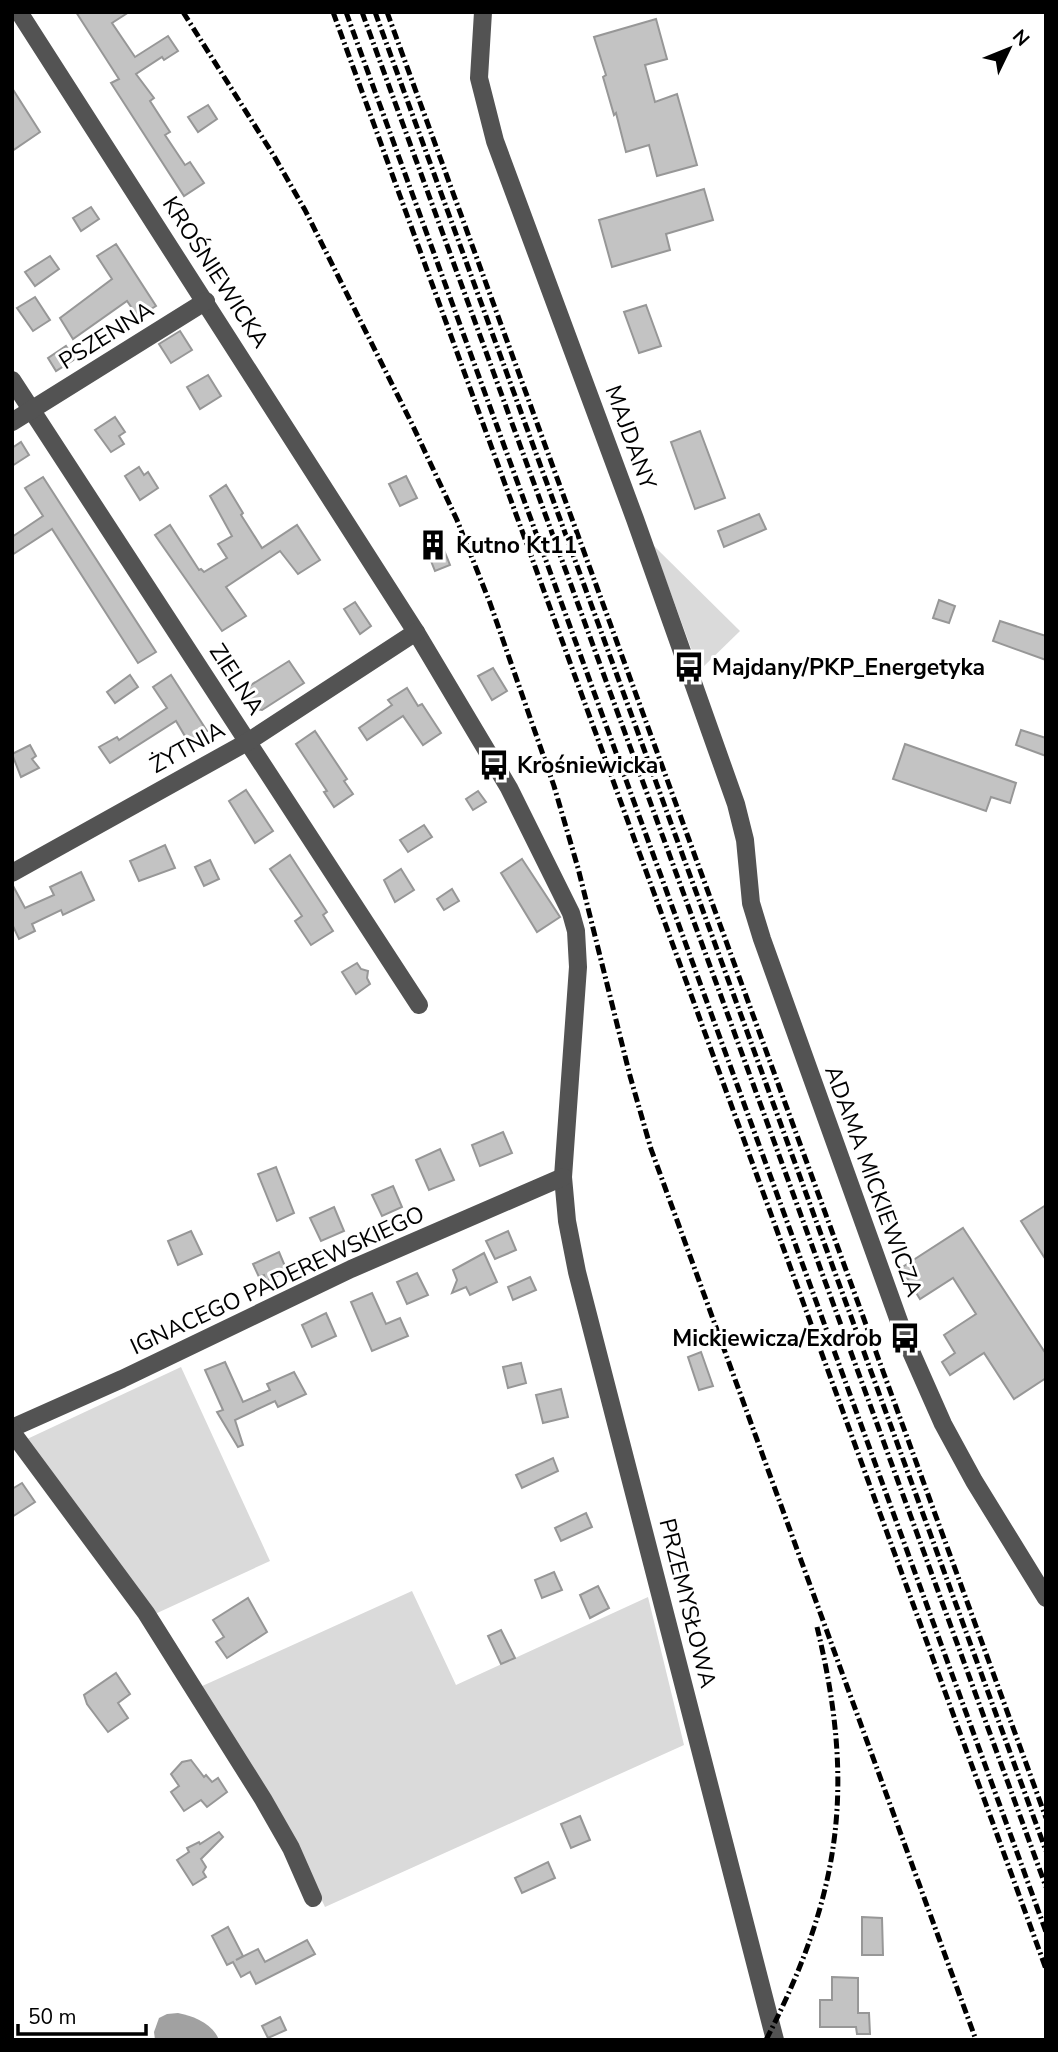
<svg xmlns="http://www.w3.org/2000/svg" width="1058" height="2052" font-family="'Nunito Sans',sans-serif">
	<rect width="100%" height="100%" fill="#fff"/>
	<!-- green -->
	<g fill="#dadada">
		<path d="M 653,545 L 740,631 L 702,668 L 698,667 Z"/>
		<path d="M 181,1367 L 270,1561 L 155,1614 L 25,1440 Z"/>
		<path d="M 412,1591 L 456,1685 L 648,1597 L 684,1745 L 325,1907 L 287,1826 L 200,1687 Z"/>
	</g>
	<!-- water -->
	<path fill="#a1a1a1" d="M 178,2013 C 194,2016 213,2024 219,2040 L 155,2040 L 154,2032 L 159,2018 L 167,2014 Z"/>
	<!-- building -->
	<g fill="#c3c3c3" stroke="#979797" stroke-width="2">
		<path d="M 76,12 L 129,12 L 112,23 L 135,57 L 168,36 L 178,51 L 164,60 L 162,57 L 136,74 L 154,98 L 150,101 L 170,132 L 165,135 L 185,165 L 190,162 L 204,183 L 184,196 L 111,83 L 119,79 Z"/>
		<path d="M 656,19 L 667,59 L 645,65 L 655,102 L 677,94 L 697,165 L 657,176 L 649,145 L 626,152 L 616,113 L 614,115 L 603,77 L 606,75 L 594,37 Z"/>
		<path d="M 12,88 L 40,132 L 12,151 Z"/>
		<path d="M 208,105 L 217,119 L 198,132 L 188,117 Z"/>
		<path d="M 704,189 L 713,220 L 666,234 L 670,250 L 612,267 L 599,220 Z"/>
		<path d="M 91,207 L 99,219 L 81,231 L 73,218 Z"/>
		<path d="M 116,244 L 156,306 L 138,317 L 127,301 L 73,339 L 60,318 L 112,279 L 97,256 Z"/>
		<path d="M 50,256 L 59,269 L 35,286 L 25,272 Z"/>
		<path d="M 35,297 L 50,320 L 33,331 L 17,308 Z"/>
		<path d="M 646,305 L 661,346 L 639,353 L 624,312 Z"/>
		<path d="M 180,331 L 192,350 L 171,363 L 159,344 Z"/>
		<path d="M 66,346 L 75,359 L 56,371 L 48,358 Z"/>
		<path d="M 208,375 L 221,396 L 200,409 L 187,387 Z"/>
		<path d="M 115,417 L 125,432 L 119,436 L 124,444 L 111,452 L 95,430 Z"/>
		<path d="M 700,431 L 725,498 L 695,509 L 671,442 Z"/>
		<path d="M 21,442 L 29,455 L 12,466 L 12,448 Z"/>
		<path d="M 139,467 L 144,475 L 148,472 L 158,488 L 140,500 L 125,476 Z"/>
		<path d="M 406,476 L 417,498 L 400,506 L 389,484 Z"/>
		<path d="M 43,477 L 156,652 L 138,663 L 52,529 L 12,555 L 12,537 L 43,516 L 25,488 Z"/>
		<path d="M 226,485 L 243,513 L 241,515 L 262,548 L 297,525 L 320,560 L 298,574 L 280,551 L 226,587 L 246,616 L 222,631 L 155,535 L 170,525 L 199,570 L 201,569 L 204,572 L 227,558 L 218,544 L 232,536 L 210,496 Z"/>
		<path d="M 759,514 L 766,529 L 724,547 L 718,531 Z"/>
		<path d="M 442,545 L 450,565 L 435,571 L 427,551 Z"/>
		<path d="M 939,600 L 955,606 L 949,623 L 933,618 Z"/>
		<path d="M 355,602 L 371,626 L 360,634 L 344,609 Z"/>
		<path d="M 1000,621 L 1046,636 L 1046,660 L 993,641 Z"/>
		<path d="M 289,661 L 304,683 L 262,710 L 256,709 L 243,690 Z"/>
		<path d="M 493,668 L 507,691 L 492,700 L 478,676 Z"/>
		<path d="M 130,675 L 138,687 L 115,703 L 107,692 Z"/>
		<path d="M 171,675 L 207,731 L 189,743 L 176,721 L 110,763 L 99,747 L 117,737 L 119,740 L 167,708 L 153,687 Z"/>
		<path d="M 407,688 L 418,706 L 422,704 L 441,733 L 423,745 L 403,716 L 367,740 L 359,728 L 392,705 L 388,700 Z"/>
		<path d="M 1021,730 L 1046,738 L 1046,756 L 1016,745 Z"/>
		<path d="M 315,731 L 347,779 L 344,781 L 353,794 L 334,807 L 324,792 L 327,791 L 296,744 Z"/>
		<path d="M 905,744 L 1016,783 L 1010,803 L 991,797 L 986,811 L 893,779 Z"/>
		<path d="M 30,745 L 36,756 L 32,759 L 39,768 L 21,777 L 12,754 Z"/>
		<path d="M 246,790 L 273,831 L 255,843 L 229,801 Z"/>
		<path d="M 478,791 L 486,802 L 473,810 L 466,799 Z"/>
		<path d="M 424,825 L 432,837 L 408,852 L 400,840 Z"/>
		<path d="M 165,845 L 175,868 L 139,881 L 130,861 Z"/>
		<path d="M 290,855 L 327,912 L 323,915 L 333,931 L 311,945 L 295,921 L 302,916 L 270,869 Z"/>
		<path d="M 522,859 L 560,917 L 537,932 L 501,873 Z"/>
		<path d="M 210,860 L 219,879 L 204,886 L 195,867 Z"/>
		<path d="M 401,869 L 414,890 L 395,902 L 384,880 Z"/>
		<path d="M 81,872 L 94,900 L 63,915 L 61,910 L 32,924 L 35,931 L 19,939 L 12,924 L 12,884 L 25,908 L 54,895 L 50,887 Z"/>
		<path d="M 452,889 L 459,901 L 444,910 L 437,899 Z"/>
		<path d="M 357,963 L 361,969 L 368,971 L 367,978 L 370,984 L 356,994 L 342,972 Z"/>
		<path d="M 503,1132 L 512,1153 L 480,1166 L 472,1145 Z"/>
		<path d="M 440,1149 L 454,1180 L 429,1190 L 416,1160 Z"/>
		<path d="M 276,1167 L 294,1213 L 277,1221 L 258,1174 Z"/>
		<path d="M 393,1186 L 402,1207 L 382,1216 L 372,1195 Z"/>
		<path d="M 1046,1205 L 1046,1260 L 1021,1221 Z"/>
		<path d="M 334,1207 L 344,1231 L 321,1241 L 310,1218 Z"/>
		<path d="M 963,1228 L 1046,1354 L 1046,1378 L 1014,1399 L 984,1353 L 950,1375 L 942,1362 L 955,1353 L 944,1335 L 976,1314 L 953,1278 L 920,1299 L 901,1268 Z"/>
		<path d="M 191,1231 L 202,1254 L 178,1265 L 168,1241 Z"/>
		<path d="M 508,1231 L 516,1250 L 495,1259 L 486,1241 Z"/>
		<path d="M 279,1252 L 287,1271 L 266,1281 L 264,1275 L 259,1277 L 253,1264 Z"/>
		<path d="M 484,1253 L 497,1282 L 470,1295 L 466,1287 L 452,1293 L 457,1280 L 453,1270 Z"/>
		<path d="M 417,1273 L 428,1295 L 407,1304 L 397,1282 Z"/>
		<path d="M 530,1277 L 536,1290 L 513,1300 L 508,1287 Z"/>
		<path d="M 372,1293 L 386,1324 L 400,1318 L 408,1336 L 372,1351 L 351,1302 Z"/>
		<path d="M 326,1313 L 336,1336 L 312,1347 L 302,1325 Z"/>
		<path d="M 701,1352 L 713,1386 L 699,1390 L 688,1357 Z"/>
		<path d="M 225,1362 L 243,1402 L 270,1390 L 267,1384 L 294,1372 L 306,1394 L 278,1407 L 275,1401 L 235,1420 L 243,1445 L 238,1447 L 217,1412 L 223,1410 L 205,1370 Z"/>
		<path d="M 521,1363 L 526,1383 L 508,1388 L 503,1367 Z"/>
		<path d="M 561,1389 L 568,1417 L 543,1423 L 536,1395 Z"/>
		<path d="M 553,1458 L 558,1471 L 522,1488 L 516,1475 Z"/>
		<path d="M 22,1483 L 35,1502 L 12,1517 L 12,1489 Z"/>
		<path d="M 586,1513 L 592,1527 L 561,1541 L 555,1528 Z"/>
		<path d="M 554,1572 L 562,1590 L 542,1598 L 535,1580 Z"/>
		<path d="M 598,1586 L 609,1608 L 590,1618 L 580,1595 Z"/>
		<path d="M 248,1598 L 267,1632 L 227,1658 L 216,1642 L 224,1637 L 213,1620 Z"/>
		<path d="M 501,1630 L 515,1658 L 501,1664 L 488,1636 Z"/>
		<path d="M 116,1673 L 130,1694 L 118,1703 L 128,1718 L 108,1732 L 87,1704 L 84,1695 Z"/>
		<path d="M 191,1760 L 204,1777 L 206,1775 L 212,1782 L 218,1778 L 227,1792 L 207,1807 L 201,1800 L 184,1811 L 171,1792 L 179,1786 L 171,1774 L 182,1762 Z"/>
		<path d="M 580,1816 L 590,1840 L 571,1848 L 561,1824 Z"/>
		<path d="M 219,1832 L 223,1837 L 201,1859 L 206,1867 L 203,1872 L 206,1877 L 193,1885 L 177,1860 L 189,1852 L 187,1848 L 199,1842 L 200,1844 Z"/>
		<path d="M 548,1862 L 555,1878 L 522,1893 L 515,1878 Z"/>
		<path d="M 862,1917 L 882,1918 L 883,1955 L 862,1955 Z"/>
		<path d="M 228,1927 L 243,1956 L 236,1960 L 258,1949 L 265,1962 L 307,1940 L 315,1954 L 256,1984 L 250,1972 L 241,1977 L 233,1962 L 227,1965 L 212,1936 Z"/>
		<path d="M 832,1977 L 858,1978 L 858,2013 L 869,2013 L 870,2034 L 857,2034 L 856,2027 L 820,2027 L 820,2000 L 832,2000 Z"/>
		<path d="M 280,2017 L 286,2030 L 268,2038 L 262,2026 Z"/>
	</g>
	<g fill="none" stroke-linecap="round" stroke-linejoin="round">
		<!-- minor -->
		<g stroke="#535353" stroke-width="18">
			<path d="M 19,12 L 416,632 L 509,788 L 571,913 L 576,931 L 578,967 L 563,1177 L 567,1221 L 577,1272 L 775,2040"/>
			<path d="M 483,12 L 479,78 L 495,141 L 635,519 L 736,804 L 745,840 L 751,903 L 762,939 L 905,1338 L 943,1424 L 974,1481 L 1046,1598"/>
			<path d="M 12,380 L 419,1005"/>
			<path d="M 12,422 L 206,301"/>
			<path d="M 12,873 L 249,741 L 416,632"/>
			<path d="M 12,1428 L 122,1379 L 351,1269 L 563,1177"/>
			<path d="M 12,1432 L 146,1613 L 263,1799 L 291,1848 L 313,1898"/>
		</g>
		<!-- rail -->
		<g stroke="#000" stroke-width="5" stroke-dasharray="10 3.5 2 3.5" stroke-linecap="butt">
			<path d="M 183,12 L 274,156 L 305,210 L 412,424 L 457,520 L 490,603 L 554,786 L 578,868 L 630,1076 L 651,1149 L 976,2040"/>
			<path d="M 333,12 L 1046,1969"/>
			<path d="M 346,12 L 1046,1932"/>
			<path d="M 362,12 L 1046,1887"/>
			<path d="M 375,12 L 1046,1851"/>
			<path d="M 387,12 L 1046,1818"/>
			<path d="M 766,2040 C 841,1894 856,1787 817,1627"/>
		</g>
	</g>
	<!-- icons -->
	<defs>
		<g id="building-bare" transform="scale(2.415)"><path d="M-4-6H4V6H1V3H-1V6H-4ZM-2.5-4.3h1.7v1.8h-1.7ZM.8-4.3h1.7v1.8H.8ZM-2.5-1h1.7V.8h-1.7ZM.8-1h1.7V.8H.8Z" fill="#000" stroke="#fff" stroke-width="2.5" paint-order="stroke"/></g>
		<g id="bus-bare" transform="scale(2.415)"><path d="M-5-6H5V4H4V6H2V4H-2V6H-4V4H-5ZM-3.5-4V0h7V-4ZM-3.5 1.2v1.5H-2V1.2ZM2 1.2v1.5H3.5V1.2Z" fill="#000" stroke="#fff" stroke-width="2.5" paint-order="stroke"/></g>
	</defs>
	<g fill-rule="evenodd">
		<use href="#building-bare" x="433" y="545"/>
		<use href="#bus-bare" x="689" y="667"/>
		<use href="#bus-bare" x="494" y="765"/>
		<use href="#bus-bare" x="905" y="1338"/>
	</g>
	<g text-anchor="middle" stroke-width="6" stroke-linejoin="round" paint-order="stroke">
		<!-- street labels -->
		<g font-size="23" fill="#000" stroke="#fff">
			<text transform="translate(216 272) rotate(57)" y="8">KROŚNIEWICKA</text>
			<text transform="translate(106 335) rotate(-32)" y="8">PSZENNA</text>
			<text transform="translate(631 437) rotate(70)" y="8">MAJDANY</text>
			<text transform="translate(237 679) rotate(57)" y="8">ZIELNA</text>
			<text transform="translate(187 747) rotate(-29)" y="8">ŻYTNIA</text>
			<text transform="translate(874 1181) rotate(70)" y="8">ADAMA MICKIEWICZA</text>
			<text transform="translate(277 1280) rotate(-25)" y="8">IGNACEGO PADEREWSKIEGO</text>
			<text transform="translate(688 1603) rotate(76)" y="8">PRZEMYSŁOWA</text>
		</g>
		<!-- poi labels -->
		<g font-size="23" font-weight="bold" fill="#000" stroke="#fff" text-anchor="start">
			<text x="456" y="553">Kutno Kt11</text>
			<text x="712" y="675">Majdany/PKP_Energetyka</text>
			<text x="517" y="773">Krośniewicka</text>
			<text x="882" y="1346" text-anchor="end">Mickiewicza/Exdrob</text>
		</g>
	</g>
	<!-- border -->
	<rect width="1058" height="2052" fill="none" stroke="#000000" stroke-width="28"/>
	<!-- north arrow -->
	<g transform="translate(1009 49) rotate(47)" stroke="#ffffff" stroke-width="5" paint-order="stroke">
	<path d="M0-5L12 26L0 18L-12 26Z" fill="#000000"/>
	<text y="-10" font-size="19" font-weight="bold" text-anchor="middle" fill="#000000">N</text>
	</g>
	<!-- scale -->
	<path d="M18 2024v10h128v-10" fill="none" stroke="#000000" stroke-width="3.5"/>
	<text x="28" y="2024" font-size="21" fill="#000000" stroke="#ffffff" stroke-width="5" paint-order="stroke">50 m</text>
</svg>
